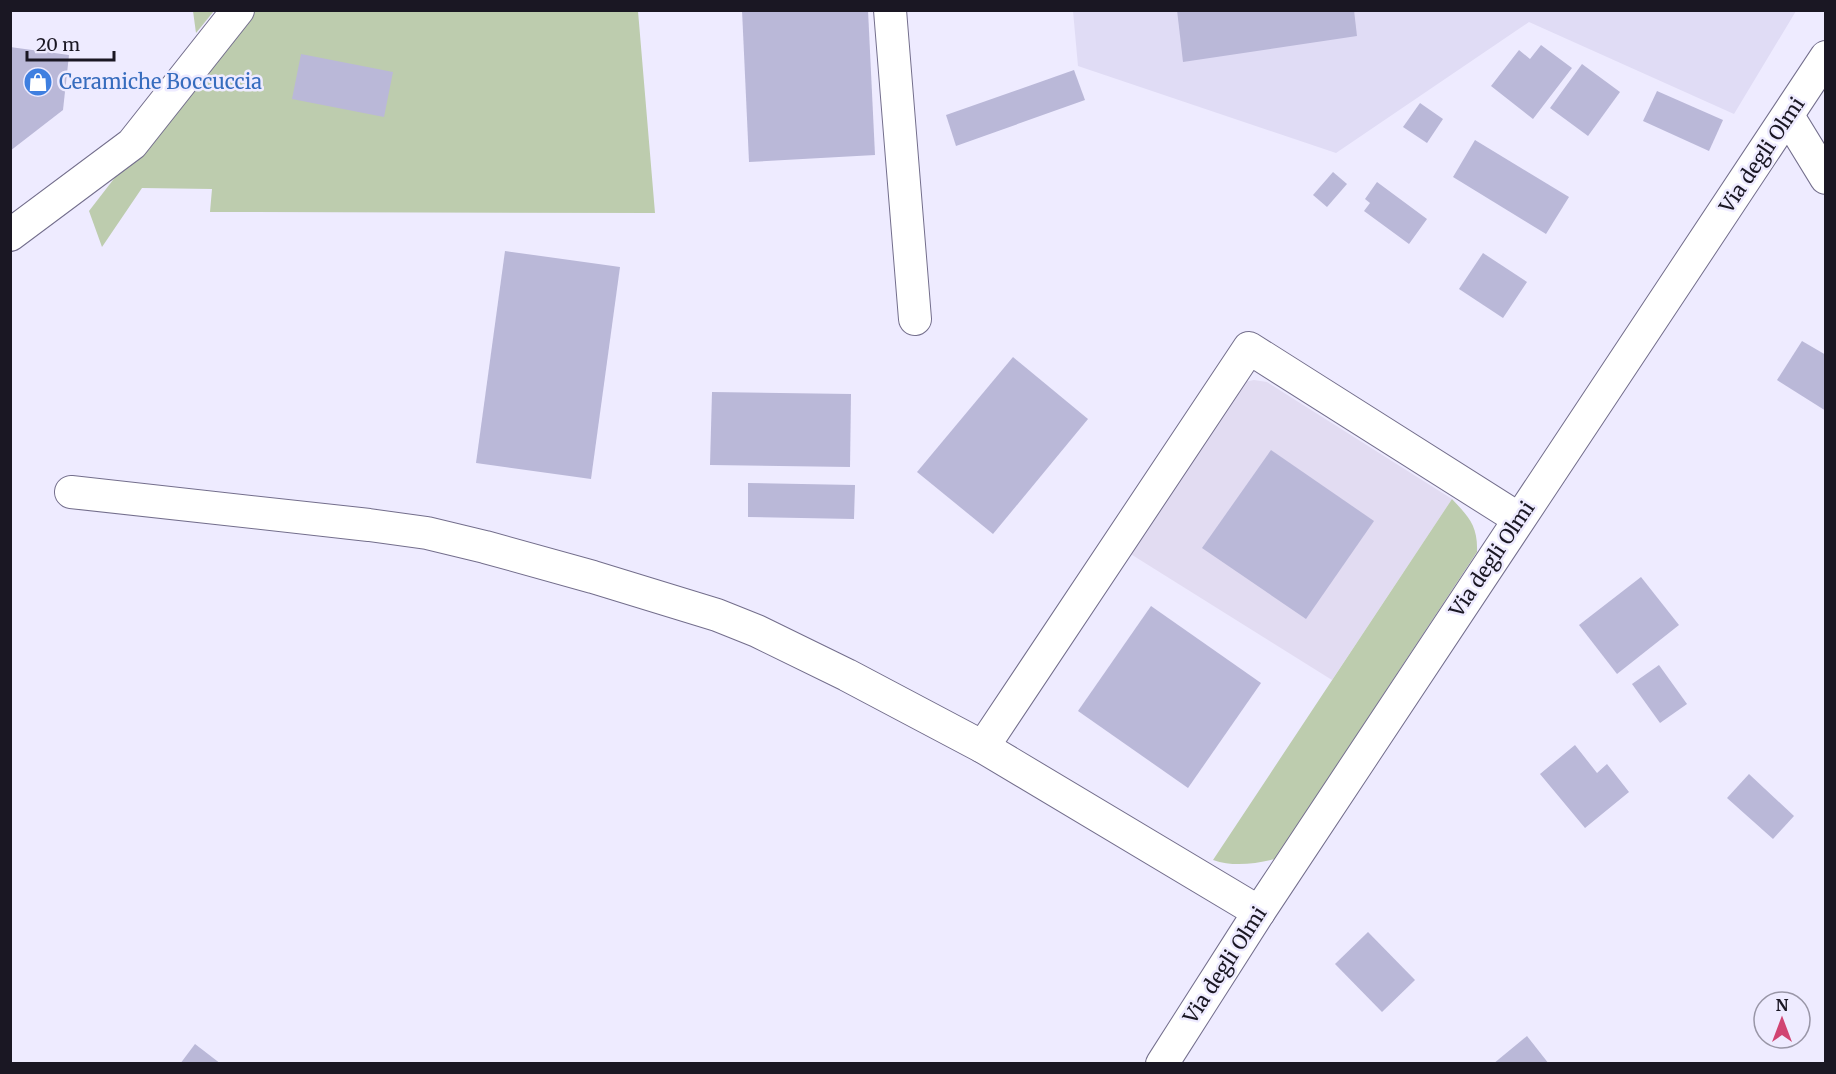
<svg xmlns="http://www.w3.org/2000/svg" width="1836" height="1074" font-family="Merriweather,serif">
	<rect width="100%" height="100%" fill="#eeebff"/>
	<!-- commercial -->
	<path fill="#e2dcf2" d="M 1254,380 L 1267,382 L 1452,499 L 1332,680 L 1129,553 L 1245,382 Z"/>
	<!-- built -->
	<path fill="#e0dcf5" d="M 1073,11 L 1796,11 L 1734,114 L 1529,22 L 1336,153 L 1078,66 Z"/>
	<!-- green -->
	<g fill="#bdccae">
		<path d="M 193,11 L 214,11 L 196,33 Z"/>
		<path d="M 254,11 L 638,11 L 655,213 L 210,212 L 212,189 L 142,188 L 102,247 L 89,211 L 130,158 Z"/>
		<path d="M 1452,499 C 1469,517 1478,526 1477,552 L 1275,859 C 1253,864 1234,867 1213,860 Z"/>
	</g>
	<!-- building -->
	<g fill="#bab8d8">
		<path d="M 742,10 L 868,10 L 875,155 L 749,162 Z"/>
		<path d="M 1177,10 L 1354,10 L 1357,36 L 1183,62 Z"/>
		<path d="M 1541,45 L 1572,68 L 1533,119 L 1491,86 L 1519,50 L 1530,59 Z"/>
		<path d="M 10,47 L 69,55 L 63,110 L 10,151 Z"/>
		<path d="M 301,54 L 393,72 L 384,117 L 292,99 Z"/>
		<path d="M 1582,64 L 1620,92 L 1588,136 L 1550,108 Z"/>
		<path d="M 1074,70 L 1085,100 L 956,146 L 946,115 Z"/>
		<path d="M 1657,91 L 1723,120 L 1709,151 L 1643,121 Z"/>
		<path d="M 1420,103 L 1443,119 L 1427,143 L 1403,127 Z"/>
		<path d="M 1475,140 L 1569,197 L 1546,234 L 1453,177 Z"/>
		<path d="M 1333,172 L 1347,184 L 1327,207 L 1313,195 Z"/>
		<path d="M 1377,182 L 1427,219 L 1409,244 L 1364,211 L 1370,203 L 1365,199 Z"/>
		<path d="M 505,251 L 620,267 L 591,479 L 476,463 Z"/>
		<path d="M 1483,253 L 1527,282 L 1503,318 L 1459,289 Z"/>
		<path d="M 1802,341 L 1826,355 L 1826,411 L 1777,380 Z"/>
		<path d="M 1013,357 L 1088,419 L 993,534 L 917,472 Z"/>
		<path d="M 712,392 L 851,394 L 850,467 L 710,465 Z"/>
		<path d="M 1271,450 L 1374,521 L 1306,619 L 1202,548 Z"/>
		<path d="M 748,483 L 855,485 L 854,519 L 748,517 Z"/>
		<path d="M 1641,577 L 1679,625 L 1617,674 L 1579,625 Z"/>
		<path d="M 1151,606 L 1261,683 L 1188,788 L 1078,711 Z"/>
		<path d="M 1659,665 L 1687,704 L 1660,723 L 1632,684 Z"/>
		<path d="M 1575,745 L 1597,773 L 1607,764 L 1629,792 L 1585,828 L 1540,774 Z"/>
		<path d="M 1749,774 L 1794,816 L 1773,839 L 1727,798 Z"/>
		<path d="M 1368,932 L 1415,980 L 1382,1012 L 1335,964 Z"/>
		<path d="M 1527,1036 L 1549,1064 L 1493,1064 Z"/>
		<path d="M 195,1044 L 221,1064 L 180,1064 Z"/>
	</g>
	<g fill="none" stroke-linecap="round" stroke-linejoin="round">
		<!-- minor casing -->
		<g stroke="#736e8c" stroke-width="34">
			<g id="minor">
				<path d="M 890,10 L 915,319"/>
				<path d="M 1788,116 L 1826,178"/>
				<path d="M 10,235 L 132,144 L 238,10"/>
				<path d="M 71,492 L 369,525 L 427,533 L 485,547 L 593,577 L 717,615 L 757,631 L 847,675 L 983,747 L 1259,912"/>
				<path d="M 983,747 L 1249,348 L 1519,519"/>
				<path d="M 1162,1064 L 1259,912 L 1826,57"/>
			</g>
		</g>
		<!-- minor -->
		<use href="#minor" stroke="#fff" stroke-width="32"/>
	</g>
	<!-- icons -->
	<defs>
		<g id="shop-disc" transform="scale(1.5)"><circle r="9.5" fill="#3f7fe0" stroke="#eeebff"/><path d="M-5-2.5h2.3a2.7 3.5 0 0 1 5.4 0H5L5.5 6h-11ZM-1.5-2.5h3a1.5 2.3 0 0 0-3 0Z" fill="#fff"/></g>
	</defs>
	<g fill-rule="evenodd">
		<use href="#shop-disc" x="38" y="82"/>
	</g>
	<g text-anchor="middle" stroke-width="5" stroke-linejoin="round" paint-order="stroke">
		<!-- shop labels -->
		<g font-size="20" fill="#366cbe" stroke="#eeebff" text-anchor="start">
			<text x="59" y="89">Ceramiche Boccuccia</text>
		</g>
		<!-- street labels -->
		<g font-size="20" fill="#1a1723" stroke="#eeebff">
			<text transform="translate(1762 155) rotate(-56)" y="7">Via degli Olmi</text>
			<text transform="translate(1492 559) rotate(-56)" y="7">Via degli Olmi</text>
			<text transform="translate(1225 965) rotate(-57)" y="7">Via degli Olmi</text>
		</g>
	</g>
	<!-- border -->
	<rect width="1836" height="1074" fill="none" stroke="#1a1723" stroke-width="24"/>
	<!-- north arrow -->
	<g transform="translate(1782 1020)"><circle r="28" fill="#eeebff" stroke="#9996a7" stroke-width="1.5"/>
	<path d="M0-4.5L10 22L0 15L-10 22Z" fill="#d14472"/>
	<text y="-9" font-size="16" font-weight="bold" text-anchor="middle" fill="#1a1723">N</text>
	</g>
	<!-- scale -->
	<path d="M27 51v9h87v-9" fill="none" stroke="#1a1723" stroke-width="3"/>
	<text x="36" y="51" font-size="18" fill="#1a1723" stroke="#eeebff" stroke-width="4.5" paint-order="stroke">20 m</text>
</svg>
